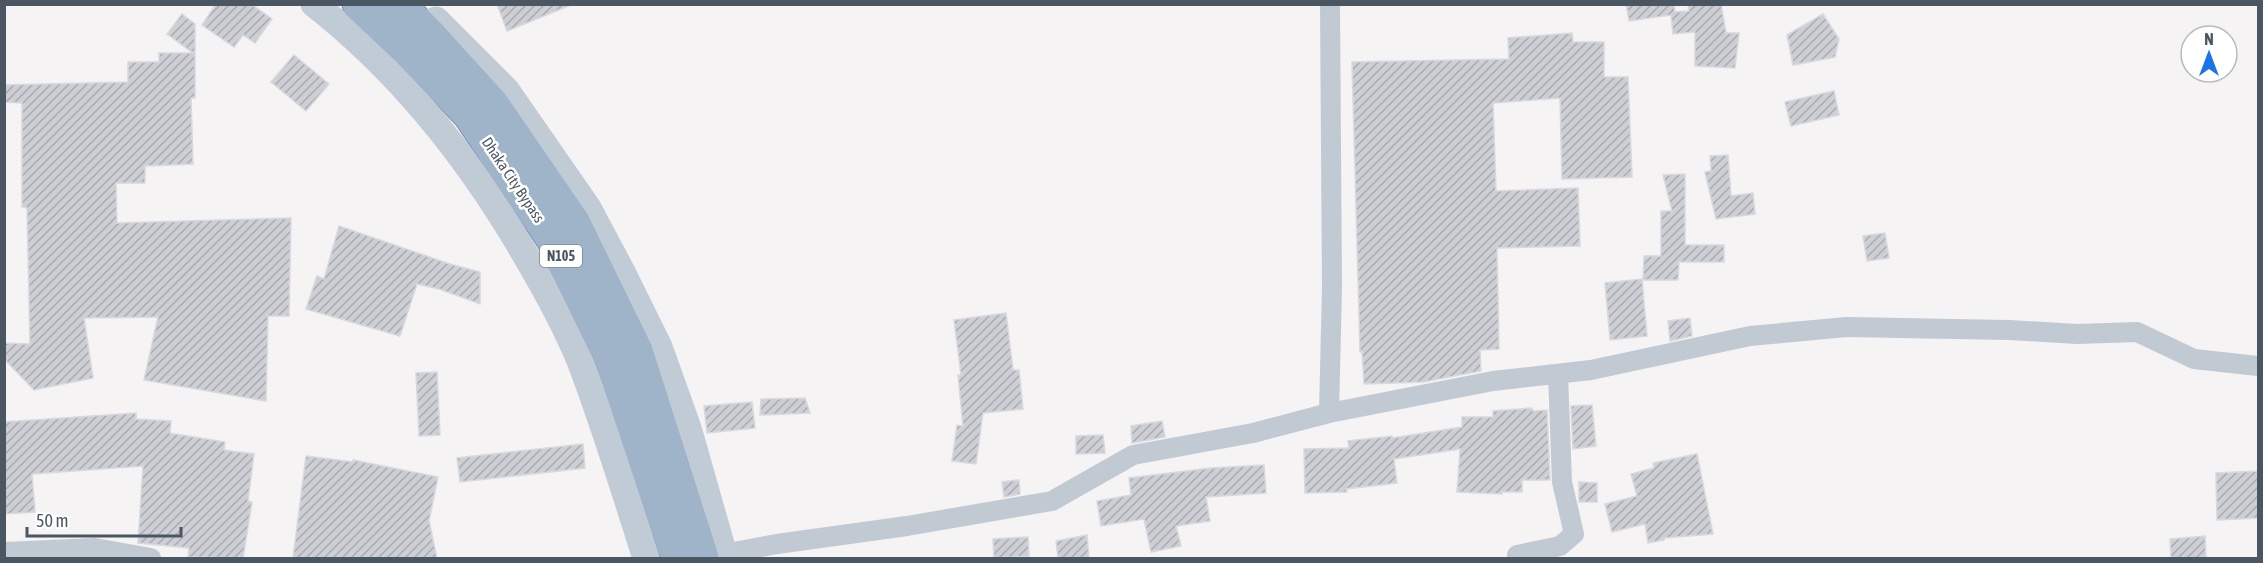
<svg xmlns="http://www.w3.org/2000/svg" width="2263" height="563" font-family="'Asap Condensed',sans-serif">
	<defs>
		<pattern id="building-hatch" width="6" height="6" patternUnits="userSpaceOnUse" patternTransform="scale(1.5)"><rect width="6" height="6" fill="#cdcfd5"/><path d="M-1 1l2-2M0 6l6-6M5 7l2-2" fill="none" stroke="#a8abb0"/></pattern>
	</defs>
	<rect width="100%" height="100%" fill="#f5f3f3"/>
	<!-- building -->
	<g fill="url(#building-hatch)" stroke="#d7d9de" stroke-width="1.5">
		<path d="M 216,4 L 251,4 L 272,19 L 255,43 L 243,35 L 234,47 L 202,25 Z"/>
		<path d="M 497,4 L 571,4 L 571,5 L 507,31 Z"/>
		<path d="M 1626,4 L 1674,4 L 1675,12 L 1689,11 L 1688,4 L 1721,4 L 1726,33 L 1739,33 L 1735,68 L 1695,66 L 1695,32 L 1673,34 L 1671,15 L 1629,21 Z"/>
		<path d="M 182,14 L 195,24 L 195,98 L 191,98 L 193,164 L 145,166 L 145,183 L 116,183 L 117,223 L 291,218 L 289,316 L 268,316 L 266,401 L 144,380 L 158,317 L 84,318 L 93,378 L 34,390 L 6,361 L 4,351 L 4,343 L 30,344 L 27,208 L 22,207 L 22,103 L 4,102 L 4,85 L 128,82 L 128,62 L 159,62 L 159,53 L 193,53 L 167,34 Z"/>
		<path d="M 1823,14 L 1839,39 L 1835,57 L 1793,65 L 1787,35 Z"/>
		<path d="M 1572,33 L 1573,42 L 1604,42 L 1604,77 L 1628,77 L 1632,177 L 1562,179 L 1560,98 L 1493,103 L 1496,191 L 1578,188 L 1580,246 L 1497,248 L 1499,349 L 1480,350 L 1481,371 L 1423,382 L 1364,384 L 1362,352 L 1360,352 L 1352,62 L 1509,59 L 1508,38 Z"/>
		<path d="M 294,55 L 329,84 L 306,111 L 271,82 Z"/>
		<path d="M 1834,91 L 1839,115 L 1791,126 L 1785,102 Z"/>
		<path d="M 1728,155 L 1731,196 L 1753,193 L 1755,214 L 1716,219 L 1705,172 L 1711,171 L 1710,156 Z"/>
		<path d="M 1685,174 L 1685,245 L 1724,245 L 1724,262 L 1679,262 L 1678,280 L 1643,280 L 1644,256 L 1661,256 L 1661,211 L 1672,211 L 1663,175 Z"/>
		<path d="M 339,226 L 450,264 L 480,272 L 480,304 L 439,289 L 417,284 L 400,336 L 306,309 L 317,276 L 324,279 Z"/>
		<path d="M 1885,233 L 1889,258 L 1867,261 L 1863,236 Z"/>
		<path d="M 1642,279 L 1647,336 L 1610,340 L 1605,283 Z"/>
		<path d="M 1006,313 L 1013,370 L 1019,370 L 1023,409 L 983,413 L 976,464 L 952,461 L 957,425 L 963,426 L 958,375 L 961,375 L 954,320 Z"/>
		<path d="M 1690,318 L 1692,336 L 1670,341 L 1668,321 Z"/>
		<path d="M 437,372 L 440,435 L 419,436 L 416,373 Z"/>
		<path d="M 805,398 L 810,413 L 760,415 L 761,399 Z"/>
		<path d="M 752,402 L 755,428 L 707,433 L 704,406 Z"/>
		<path d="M 1592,405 L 1596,446 L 1573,449 L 1571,406 Z"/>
		<path d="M 1532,408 L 1533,411 L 1547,410 L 1550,480 L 1522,480 L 1522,492 L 1502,492 L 1502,494 L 1457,492 L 1460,449 L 1394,459 L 1397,483 L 1346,489 L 1347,492 L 1305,493 L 1304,449 L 1349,448 L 1348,441 L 1392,436 L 1392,438 L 1462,427 L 1462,417 L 1493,417 L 1493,411 Z"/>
		<path d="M 136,413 L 136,419 L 171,421 L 170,433 L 225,442 L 224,450 L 254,454 L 248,501 L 252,502 L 243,558 L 188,557 L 189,548 L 138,543 L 143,466 L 32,474 L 35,512 L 4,514 L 4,422 Z"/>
		<path d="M 1162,421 L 1165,437 L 1132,443 L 1131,426 Z"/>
		<path d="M 1103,435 L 1105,453 L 1076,454 L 1076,436 Z"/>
		<path d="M 583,444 L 585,468 L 460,482 L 457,458 Z"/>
		<path d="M 1697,454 L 1713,534 L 1664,538 L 1664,540 L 1648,543 L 1645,524 L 1612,532 L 1605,504 L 1637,496 L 1631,474 L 1654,468 L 1653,463 Z"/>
		<path d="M 306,456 L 353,462 L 353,460 L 438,477 L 429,521 L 437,558 L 293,558 Z"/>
		<path d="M 1264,465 L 1266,493 L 1206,497 L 1210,521 L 1176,526 L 1181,546 L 1151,552 L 1144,519 L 1101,526 L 1097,501 L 1131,495 L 1129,478 L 1211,468 Z"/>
		<path d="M 2259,471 L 2259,518 L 2217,520 L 2216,473 Z"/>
		<path d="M 1019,480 L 1020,494 L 1004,497 L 1002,482 Z"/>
		<path d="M 1579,482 L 1597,483 L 1597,502 L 1579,502 Z"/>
		<path d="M 1087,535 L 1089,558 L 1058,558 L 1056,541 Z"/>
		<path d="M 2205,536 L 2206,558 L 2171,558 L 2170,539 Z"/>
		<path d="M 1028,537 L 1029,556 L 994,558 L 993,539 Z"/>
	</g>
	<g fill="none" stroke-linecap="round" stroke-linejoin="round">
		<!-- trunk casing -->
		<g stroke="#7690ad" stroke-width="35">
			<g id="trunk">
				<path d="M 359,4 L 409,51 L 470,115 L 553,239 L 612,360 L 678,558"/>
				<path d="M 398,4 L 430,36 L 491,103 L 573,222 L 636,351 L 702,558"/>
			</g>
		</g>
		<!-- minor -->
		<g stroke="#c1cad2" stroke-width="20">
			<path d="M 1329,413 L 1332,287 L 1330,4"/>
			<path d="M 4,552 L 95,548 L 151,558"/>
			<path d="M 723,554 L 777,544 L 907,526 L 1052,501 L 1133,455 L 1253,433 L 1329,413 L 1493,381 L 1591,370 L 1750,336 L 1846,327 L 2009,330 L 2077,334 L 2137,332 L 2194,359 L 2258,366"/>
			<path d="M 1517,558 L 1517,555 L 1560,546 L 1574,534 L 1562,482 L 1558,374"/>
		</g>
		<!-- secondary -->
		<g stroke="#c1cbd6" stroke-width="27">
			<path d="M 314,4 C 402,73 471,161 526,256 C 546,290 565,324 580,361 C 605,426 625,493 646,558"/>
			<path d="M 436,20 L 506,90 L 588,208 L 622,272 L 659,347 L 688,428 L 725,558"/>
		</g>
		<!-- trunk -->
		<use href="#trunk" stroke="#9fb4c9" stroke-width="33"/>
	</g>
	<g text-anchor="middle" stroke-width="5" stroke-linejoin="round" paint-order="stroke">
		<!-- shield labels -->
		<rect fill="#fff" stroke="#808990" stroke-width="1.5" x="540" y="245" width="42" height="22" rx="4.5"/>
		<g font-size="14" font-weight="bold" fill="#4a5661">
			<text x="561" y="261">N105</text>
		</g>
		<!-- street labels -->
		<g font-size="15" fill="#4a5661" stroke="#fff">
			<text transform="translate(513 180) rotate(56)" y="5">Dhaka City Bypass</text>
		</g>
	</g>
	<!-- border -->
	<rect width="2263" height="563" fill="none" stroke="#4a5661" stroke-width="12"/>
	<!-- north arrow -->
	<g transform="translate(2209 54)"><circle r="28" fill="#ffffff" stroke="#b7bbc0" stroke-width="1.5"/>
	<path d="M0-4.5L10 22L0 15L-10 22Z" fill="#1a73e8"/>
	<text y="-9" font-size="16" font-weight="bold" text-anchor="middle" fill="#4a5661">N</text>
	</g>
	<!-- scale -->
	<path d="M27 527v9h154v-9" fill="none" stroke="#4a5661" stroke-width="3"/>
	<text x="36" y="527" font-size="18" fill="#4a5661" stroke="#ffffff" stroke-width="4.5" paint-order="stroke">50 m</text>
</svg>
